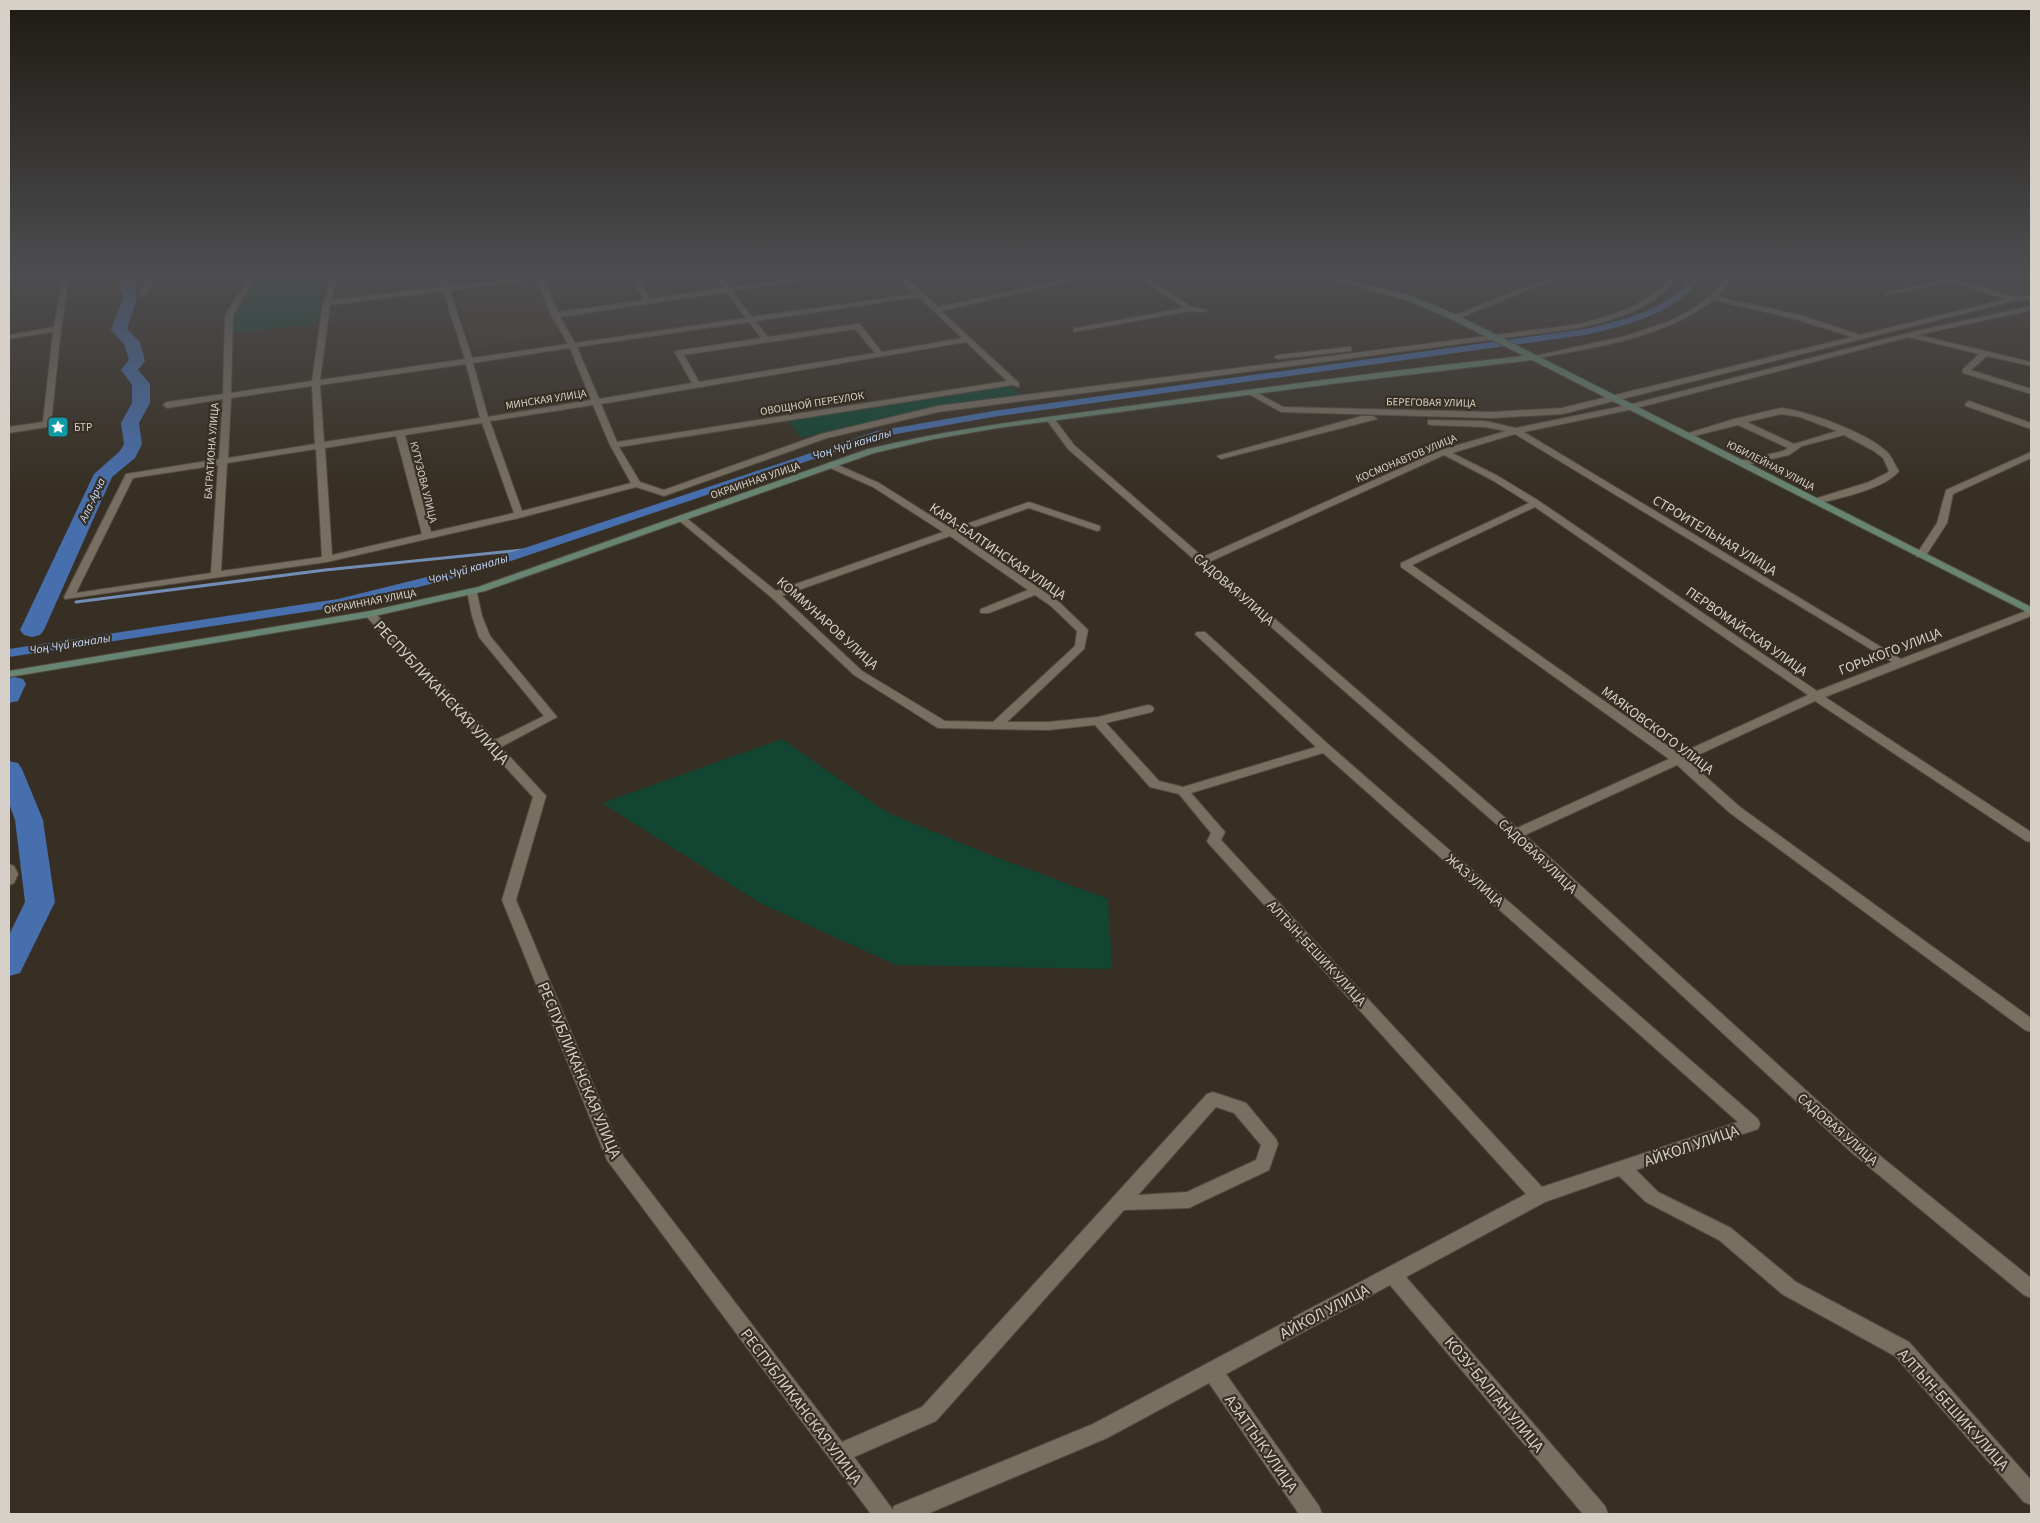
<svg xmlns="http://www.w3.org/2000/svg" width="2040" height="1523" font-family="'Source Sans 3',sans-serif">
	<rect width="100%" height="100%" fill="#372f23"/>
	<!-- built -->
	<path fill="#413422" d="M 534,279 L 559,335 L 472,348 L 453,289 Z"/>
	<!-- green -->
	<g fill="#124532">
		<path d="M 258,276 L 327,276 L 316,323 L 231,334 L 233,311 Z"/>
		<path d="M 1009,385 L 1021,395 L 936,407 L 801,438 L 788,419 Z"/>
		<path d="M 782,739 L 886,812 L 985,853 L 1108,899 L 1112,969 L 896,965 L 760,903 L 602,803 Z"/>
	</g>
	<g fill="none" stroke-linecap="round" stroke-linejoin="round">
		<!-- stream -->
		<path stroke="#738cb5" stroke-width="3" d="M 76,602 L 325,570 L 533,549"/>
		<!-- canal -->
		<path fill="#486fad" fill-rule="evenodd" d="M 1695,276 L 1703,276 C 1673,315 1631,324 1585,335 L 993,417 L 879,437 L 475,573 L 338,607 L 9,657 L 9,649 L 338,599 L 467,567 L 877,431 L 993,411 L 1585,329 C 1626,320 1667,309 1695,276 Z"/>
		<!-- river -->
		<g fill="#486fad" fill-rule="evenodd">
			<path d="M 128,276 L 144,276 L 134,285 L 137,298 L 127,329 L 140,342 L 145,361 L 138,370 L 150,384 L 150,403 L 139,423 L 142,444 L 135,458 L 112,477 L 44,630 L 40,635 L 32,637 L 24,635 L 20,630 L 94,474 L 120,451 L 124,444 L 121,423 L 132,403 L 132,385 L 121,370 L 129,360 L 124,344 L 111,330 L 123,298 L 119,284 Z"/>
			<path d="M 14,677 L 23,679 L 26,684 L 18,701 L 9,703 L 9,678 Z"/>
			<path d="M 9,761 L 18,763 L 22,769 L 43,820 L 55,902 L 20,973 L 9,976 L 9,935 L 25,902 L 15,820 L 9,803 Z"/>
		</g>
		<!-- street casing -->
		<g stroke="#524b40" stroke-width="2">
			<g id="street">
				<path d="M 63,276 L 69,276 L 61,329 L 51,424 L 47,427 L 9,433 L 9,427 L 43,422 L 53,332 L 9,339 L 9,335 L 54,327 Z"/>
				<path d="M 151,276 L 157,276 L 146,295 L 142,295 L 140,294 Z"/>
				<path d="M 251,276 L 257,276 L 233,315 L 231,393 L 312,381 L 323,303 L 332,276 L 338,276 L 331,300 L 442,287 L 439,276 L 445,276 L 449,286 L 542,276 L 558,312 L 644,300 L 631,276 L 637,276 L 650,299 L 723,288 L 714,276 L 720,276 L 729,288 L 811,276 L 826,276 L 732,291 L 752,317 L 915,294 L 897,276 L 904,276 L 938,307 L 1079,276 L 1090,276 L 941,311 L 1019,383 L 1019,387 L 1012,385 L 619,447 L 640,482 L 664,490 L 821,434 L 938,406 L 1574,325 C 1614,316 1644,307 1673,276 L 1679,276 C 1653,310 1615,320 1574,329 L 938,412 L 827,438 L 664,496 L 636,487 L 519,518 L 327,562 L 65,599 L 64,597 L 126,474 L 219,459 L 223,399 L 167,408 L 163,405 L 167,402 L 223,394 L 225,315 ZM 536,279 L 551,315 L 568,344 L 472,358 L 450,290 ZM 443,291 L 465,359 L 320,380 L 330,305 ZM 726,292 L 746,318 L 575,343 L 560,317 ZM 919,297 L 962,338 L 882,352 L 860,324 L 857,324 L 768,337 L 755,321 ZM 749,322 L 761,338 L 676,351 L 675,353 L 692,383 L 599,399 L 577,347 ZM 855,329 L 875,353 L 699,382 L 684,355 ZM 966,342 L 1007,381 L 617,442 L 601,404 ZM 570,348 L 591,400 L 488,417 L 473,363 ZM 466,364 L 480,418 L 324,442 L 320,385 ZM 312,386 L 315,444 L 228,458 L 231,398 ZM 593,405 L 610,445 L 631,483 L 522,511 L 490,421 ZM 482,423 L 514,513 L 431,532 L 405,435 ZM 396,436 L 422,534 L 332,555 L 325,448 ZM 316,449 L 322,557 L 221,571 L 227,463 ZM 218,465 L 211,573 L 76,593 L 133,478 Z"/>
				<path d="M 1137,276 L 1144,276 L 1192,307 L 1208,310 L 1204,312 L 1190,311 L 1074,332 L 1074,328 L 1077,328 L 1184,308 Z"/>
				<path d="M 1540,276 L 1552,277 L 1553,280 L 1457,319 L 1450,317 L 1546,279 Z"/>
				<path d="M 1728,276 L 1734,276 L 1718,297 L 1800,315 L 1860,335 L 2006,299 L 1952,282 L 1884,295 L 1884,293 L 1886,292 L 1965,276 L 1976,276 L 1960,281 L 2014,297 L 2031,295 L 2031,299 L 2014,301 L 1562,414 L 1492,418 L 1281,412 L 1245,392 L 1252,390 L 1283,407 L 1492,412 L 1562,408 L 1852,337 L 1795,319 L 1714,300 C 1659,340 1599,346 1534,359 L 1530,357 L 1626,336 L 1670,321 L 1691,310 L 1710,296 Z"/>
				<path d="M 2031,306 L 2031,310 L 1918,335 L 2031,362 L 2031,366 L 1987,356 L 1971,370 L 2031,389 L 2031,394 L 1963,373 L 1963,369 L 1979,354 L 1909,337 L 1629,410 L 1524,432 L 1901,659 L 2031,609 L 2031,616 L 1825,697 L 2031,832 L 2031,842 L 2026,841 L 1815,701 L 1687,760 L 1740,807 L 2031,1018 L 2031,1032 L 2025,1030 L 1730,813 L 1677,765 L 1525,835 L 1863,1142 L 2031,1278 L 2031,1298 L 2024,1295 L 1851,1152 L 1511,837 L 1068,449 L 1046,419 L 1053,417 L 1074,445 L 1203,557 L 1441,450 L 1506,431 L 1485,427 L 1431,425 L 1428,424 L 1428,420 L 1485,421 L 1516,428 L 1628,405 L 1908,333 ZM 1515,434 L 1892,662 L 1817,691 L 1539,501 L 1498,476 L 1452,453 ZM 1444,455 L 1492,480 L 1529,503 L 1401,563 L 1401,567 L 1669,759 L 1517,828 L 1209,562 ZM 1535,507 L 1808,695 L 1679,754 L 1412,565 Z"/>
				<path d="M 1348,347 L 1351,347 L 1351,351 L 1278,359 L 1274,357 L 1278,355 Z"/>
				<path d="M 1969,401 L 2031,423 L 2031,429 L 1966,406 L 1965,404 Z"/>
				<path d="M 1781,408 C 1808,411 1871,434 1889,454 C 1893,459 1895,466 1899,471 C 1885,489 1839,498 1817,504 L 1812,501 L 1814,499 L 1869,482 L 1887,473 L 1889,471 L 1883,458 L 1874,451 L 1844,435 L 1802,446 L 1789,455 L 1742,466 L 1739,465 L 1739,461 L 1783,451 L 1788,448 L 1738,425 L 1686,438 L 1682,435 L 1734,419 ZM 1781,414 L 1800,417 L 1837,431 L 1794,444 L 1747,422 Z"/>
				<path d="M 1362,416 L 1373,416 L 1377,419 L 1221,459 L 1217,456 Z"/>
				<path d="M 2031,452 L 2031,458 L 1953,494 L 1947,523 L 1925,557 L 1917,557 L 1916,555 L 1937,523 L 1946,490 Z"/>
				<path d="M 831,462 L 879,483 L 952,529 L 1029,502 L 1100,526 L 1100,530 L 1097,531 L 1029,508 L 958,533 L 1059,602 L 1088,630 L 1084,649 L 1007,722 L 1048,722 L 1098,717 L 1148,705 L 1152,706 L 1154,709 L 1152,712 L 1106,723 L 1159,781 L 1183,787 L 1316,747 L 1195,634 L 1197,632 L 1205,632 L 1329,745 L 1758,1119 L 1760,1124 L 1758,1129 L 1636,1170 L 1658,1192 L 1731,1228 L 1796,1282 L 1909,1342 L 2031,1480 L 2031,1505 L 2024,1502 L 1895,1356 L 1782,1294 L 1719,1240 L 1646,1202 L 1619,1176 L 1545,1202 L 1406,1277 L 1605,1506 L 1608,1514 L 1583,1514 L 1390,1285 L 1226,1374 L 1319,1506 L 1322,1514 L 1299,1514 L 1209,1383 L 1107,1438 L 927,1514 L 871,1514 L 607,1160 L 502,900 L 533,797 L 366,616 L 365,614 L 366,612 L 374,612 L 495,740 L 544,716 L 479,637 L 472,616 L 467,591 L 468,589 L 476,589 L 482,616 L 490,636 L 557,717 L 501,747 L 546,796 L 516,900 L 623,1156 L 842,1442 L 922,1407 L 1207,1094 L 1213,1092 L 1246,1103 L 1276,1139 L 1278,1144 L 1269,1170 L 1195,1205 L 1189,1208 L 1124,1210 L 936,1421 L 854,1457 L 893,1510 L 894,1506 L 1093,1424 L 1526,1194 L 1209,844 L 1207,841 L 1211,833 L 1179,794 L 1150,787 L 1095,725 L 1048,730 L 938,728 L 854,675 L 771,597 L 676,518 L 681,515 L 684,516 L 776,591 L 943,532 L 873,487 L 828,467 L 828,463 ZM 950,536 L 1028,590 L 981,609 L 980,611 L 981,613 L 989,613 L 1035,595 L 1051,606 L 1077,631 L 1075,646 L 993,722 L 945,721 L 862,671 L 782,596 ZM 1323,753 L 1738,1122 L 1542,1187 L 1221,840 L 1225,832 L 1191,793 ZM 1216,1107 L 1234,1113 L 1261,1145 L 1256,1160 L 1187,1192 L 1138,1195 Z"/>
				<path d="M 9,864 L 14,866 L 18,874 L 14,883 L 9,885 Z"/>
			</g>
		</g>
		<!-- secondary casing -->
		<g stroke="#524b40" stroke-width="2">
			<path id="secondary" d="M 1322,276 L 1332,276 L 1412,296 L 1457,315 L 2031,607 L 2031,614 L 1532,360 L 1331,384 L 998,428 L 934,439 L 874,453 L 485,591 L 370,617 L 9,677 L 9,671 L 370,611 L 478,587 L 868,449 C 954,428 1042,418 1129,406 C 1261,388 1392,370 1524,356 L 1451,319 L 1406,300 L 1323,277 Z"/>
		</g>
		<!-- street -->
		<use href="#street" fill="#786f61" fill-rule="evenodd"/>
		<!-- secondary -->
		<use href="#secondary" fill="#688472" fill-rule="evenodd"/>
	</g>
	<!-- sky -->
	<linearGradient id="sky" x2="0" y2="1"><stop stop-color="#1e1a13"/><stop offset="0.56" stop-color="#4d4d50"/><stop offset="1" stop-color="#4d4d50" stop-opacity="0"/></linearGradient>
	<rect width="2040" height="489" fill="url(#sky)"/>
	<!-- icons -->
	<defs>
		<g id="sight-square" transform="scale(1.125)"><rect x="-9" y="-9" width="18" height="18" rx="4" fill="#0f9aa8" stroke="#372f23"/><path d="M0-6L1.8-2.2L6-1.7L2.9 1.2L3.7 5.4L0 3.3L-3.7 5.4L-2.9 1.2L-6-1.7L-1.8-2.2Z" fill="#fff"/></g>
	</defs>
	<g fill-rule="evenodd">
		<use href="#sight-square" x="58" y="427"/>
	</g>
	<g text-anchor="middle" stroke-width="4.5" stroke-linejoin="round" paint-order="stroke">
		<!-- far-street labels -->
		<g font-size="11" fill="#d6d0c9" stroke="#372f23">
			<text transform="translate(546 399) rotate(-9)" y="4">МИНСКАЯ УЛИЦА</text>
			<text transform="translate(1431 402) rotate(1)" y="4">БЕРЕГОВАЯ УЛИЦА</text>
			<text transform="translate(812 403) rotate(-9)" y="4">ОВОЩНОЙ ПЕРЕУЛОК</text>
			<text transform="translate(211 451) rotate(-86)" y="4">БАГРАТИОНА УЛИЦА</text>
			<text transform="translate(1406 458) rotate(-23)" y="4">КОСМОНАВТОВ УЛИЦА</text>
			<text transform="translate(1771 465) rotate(27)" y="4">ЮБИЛЕЙНАЯ УЛИЦА</text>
			<text transform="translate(755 480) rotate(-19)" y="4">ОКРАИННАЯ УЛИЦА</text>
			<text transform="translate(424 482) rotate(76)" y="4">КУТУЗОВА УЛИЦА</text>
			<text transform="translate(370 601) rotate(-11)" y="4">ОКРАИННАЯ УЛИЦА</text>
		</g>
		<!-- far-poi labels -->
		<g font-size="11" fill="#d6d0c9" stroke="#372f23" text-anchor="start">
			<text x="74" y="431">БТР</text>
		</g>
		<!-- far-water labels -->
		<g font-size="12" font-style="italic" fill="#c3d9fd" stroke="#372f23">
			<text transform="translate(852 444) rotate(-17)" y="4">Чоң Чүй каналы</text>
			<text transform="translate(92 500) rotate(-65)" y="4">Ала-Арча</text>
			<text transform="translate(468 569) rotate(-16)" y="4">Чоң Чүй каналы</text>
			<text transform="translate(70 644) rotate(-9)" y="4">Чоң Чүй каналы</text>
		</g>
		<!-- street labels -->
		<g font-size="14" fill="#d6d0c9" stroke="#372f23">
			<text transform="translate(1715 535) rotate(31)" y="5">СТРОИТЕЛЬНАЯ УЛИЦА</text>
			<text transform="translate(998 551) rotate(34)" y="5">КАРА-БАЛТИНСКАЯ УЛИЦА</text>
			<text transform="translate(1234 589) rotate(41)" y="5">САДОВАЯ УЛИЦА</text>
			<text transform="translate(828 623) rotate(42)" y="5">КОММУНАРОВ УЛИЦА</text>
			<text transform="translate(1747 631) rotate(35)" y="5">ПЕРВОМАЙСКАЯ УЛИЦА</text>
			<text transform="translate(1890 651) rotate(-21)" y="5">ГОРЬКОГО УЛИЦА</text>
			<text transform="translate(1658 730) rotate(37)" y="5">МАЯКОВСКОГО УЛИЦА</text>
			<text transform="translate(1538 856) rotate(43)" y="5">САДОВАЯ УЛИЦА</text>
			<text transform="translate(1475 880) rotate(41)" y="5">ЖАЗ УЛИЦА</text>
			<text transform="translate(1317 953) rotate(47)" y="5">АЛТЫН-БЕШИК УЛИЦА</text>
			<text transform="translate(1838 1129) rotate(41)" y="5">САДОВАЯ УЛИЦА</text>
		</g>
		<!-- near-street labels -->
		<g font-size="16" fill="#d6d0c9" stroke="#372f23">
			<text transform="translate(442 692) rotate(47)" y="6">РЕСПУБЛИКАНСКАЯ УЛИЦА</text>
			<text transform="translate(580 1070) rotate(67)" y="6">РЕСПУБЛИКАНСКАЯ УЛИЦА</text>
			<text transform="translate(1691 1145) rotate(-19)" y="6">АЙКОЛ УЛИЦА</text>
			<text transform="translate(1324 1311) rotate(-28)" y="6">АЙКОЛ УЛИЦА</text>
			<text transform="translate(1495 1394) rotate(50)" y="6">КОЗУ-БАЛГАН УЛИЦА</text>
			<text transform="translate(802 1406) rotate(53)" y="6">РЕСПУБЛИКАНСКАЯ УЛИЦА</text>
			<text transform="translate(1954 1409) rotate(48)" y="6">АЛТЫН-БЕШИК УЛИЦА</text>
			<text transform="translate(1262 1443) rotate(55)" y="6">АЗАТТЫК УЛИЦА</text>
		</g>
	</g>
	<!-- border -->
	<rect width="2040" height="1523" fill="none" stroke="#d6d0c9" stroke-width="20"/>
</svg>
